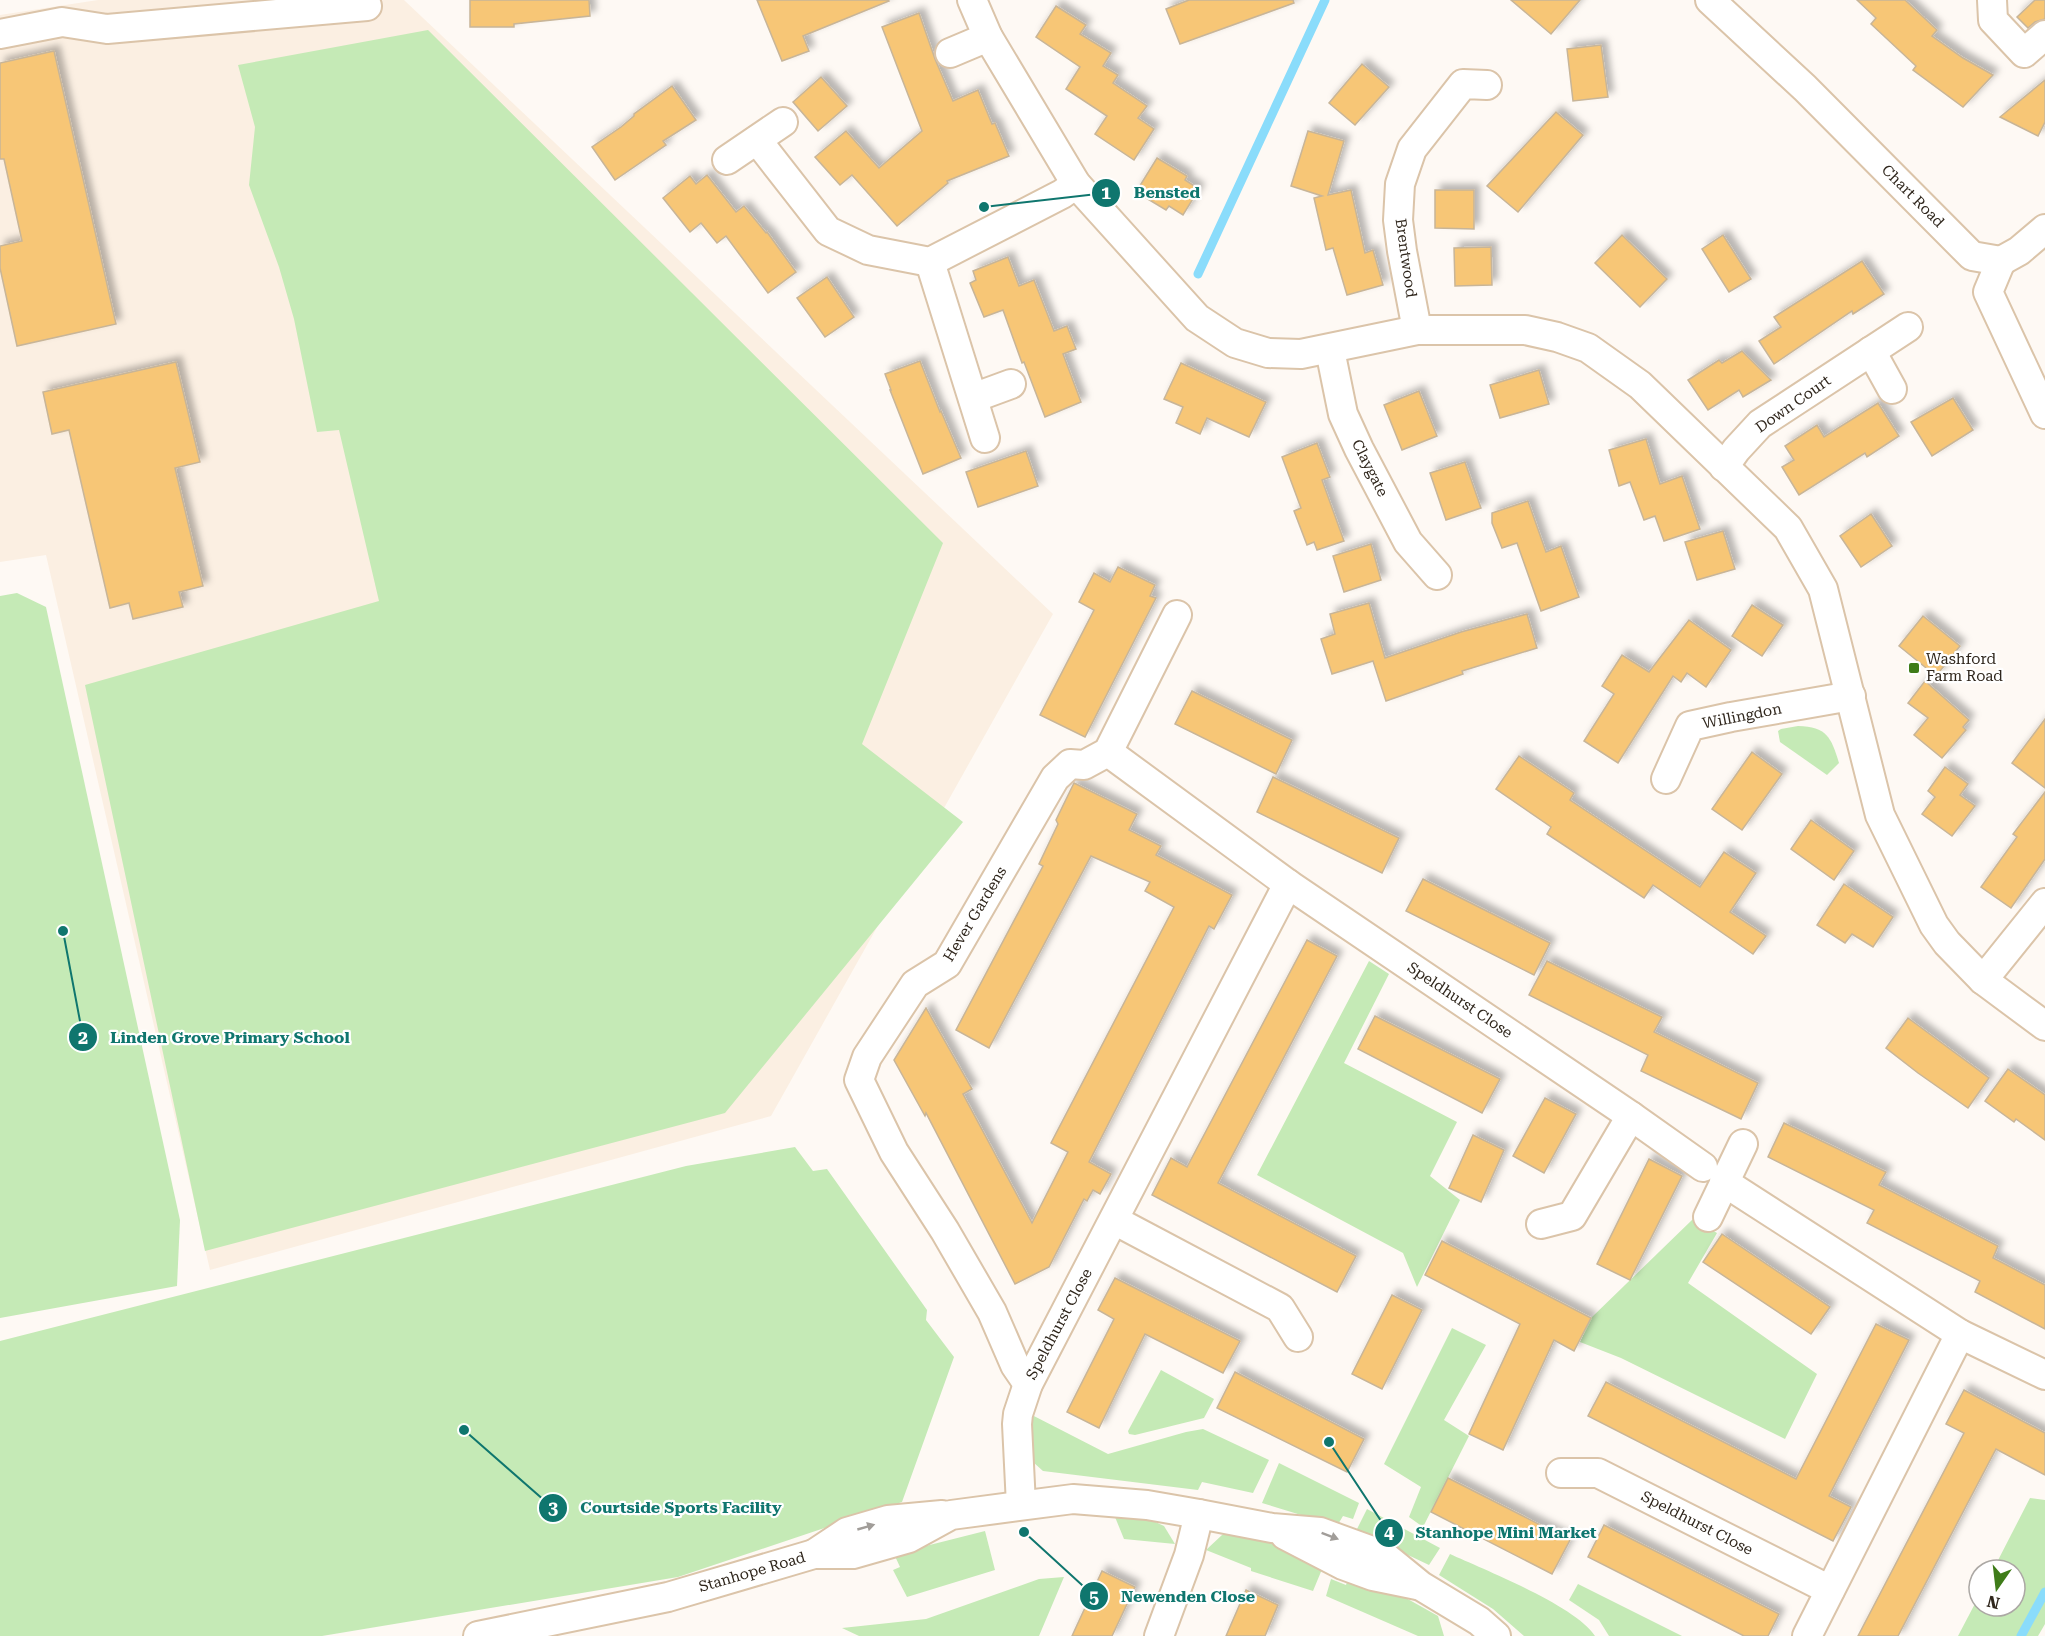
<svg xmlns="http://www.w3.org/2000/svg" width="2045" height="1636" font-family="'Roboto Serif',serif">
	<defs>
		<filter id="shadow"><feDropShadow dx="5.5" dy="-5.5" stdDeviation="3" flood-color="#0004"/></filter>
	</defs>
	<rect width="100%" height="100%" fill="#fef9f4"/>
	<!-- built -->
	<path fill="#fbefe2" d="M 98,0 L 404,0 L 1053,614 L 771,1116 L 210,1270 L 46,555 L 0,562 L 0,15 Z"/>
	<!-- green -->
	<g fill="#c5eab6">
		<path d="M 428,30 L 943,543 L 862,744 L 963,822 L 725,1113 L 205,1251 L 85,685 L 379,601 L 339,430 L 317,432 L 294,319 L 279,267 L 249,185 L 255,127 L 238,65 Z"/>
		<path d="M 17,593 L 46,607 L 180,1220 L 177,1286 L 0,1318 L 0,596 Z"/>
		<path d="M 1798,726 C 1827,727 1831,737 1839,763 L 1827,775 L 1780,742 L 1778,731 L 1781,729 Z"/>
		<path d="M 1369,961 L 1389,974 L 1344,1063 L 1457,1122 L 1430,1176 L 1460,1200 L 1417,1287 L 1403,1253 L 1257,1175 Z"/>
		<path d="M 795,1147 L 813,1171 L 827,1169 L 927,1310 L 926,1320 L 954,1357 L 902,1502 L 678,1577 L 322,1636 L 0,1636 L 0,1341 L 686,1166 Z"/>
		<path d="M 1693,1219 L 1717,1233 L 1688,1283 L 1817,1374 L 1785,1439 L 1621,1358 L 1580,1342 L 1591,1318 Z"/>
		<path d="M 1452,1328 L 1486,1345 L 1444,1420 L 1469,1436 L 1423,1527 L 1409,1517 L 1421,1487 L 1384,1464 Z"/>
		<path d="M 1161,1370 L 1214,1399 L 1204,1418 L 1135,1435 L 1129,1434 L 1128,1431 Z"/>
		<path d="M 1030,1414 L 1108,1454 L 1186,1432 L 1203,1429 L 1269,1460 L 1253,1493 L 1202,1482 L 1198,1490 L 1043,1471 L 1033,1462 Z"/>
		<path d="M 1279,1463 L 1359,1503 L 1353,1519 L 1343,1516 L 1337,1526 L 1262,1503 Z"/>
		<path d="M 2030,1498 L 2045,1500 L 2045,1624 L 2038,1636 L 1958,1636 L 1979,1596 L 1979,1606 L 2015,1606 L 2015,1570 L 1993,1570 Z"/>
		<path d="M 1367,1509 L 1440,1548 L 1429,1565 L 1389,1546 L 1355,1533 Z"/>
		<path d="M 1115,1517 L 1149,1519 L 1164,1526 L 1175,1544 L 1124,1539 Z"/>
		<path d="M 985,1531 L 995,1570 L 907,1597 L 893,1570 L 900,1567 L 894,1554 Z"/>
		<path d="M 1233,1533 L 1275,1541 L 1325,1562 L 1313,1591 L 1251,1571 L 1251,1568 L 1206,1550 L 1222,1535 Z"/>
		<path d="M 1450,1554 C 1485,1570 1576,1606 1595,1636 L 1524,1636 L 1493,1609 L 1439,1575 Z"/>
		<path d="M 1350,1573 L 1372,1579 L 1438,1616 L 1444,1636 L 1418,1636 L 1326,1596 L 1331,1579 L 1346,1585 Z"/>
		<path d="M 1064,1577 L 1039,1636 L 859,1636 L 842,1628 L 926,1619 L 1039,1579 Z"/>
		<path d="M 1578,1584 L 1682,1636 L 1609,1636 L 1599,1620 L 1569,1600 Z"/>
	</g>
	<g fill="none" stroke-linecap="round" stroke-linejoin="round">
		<!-- stream -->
		<g stroke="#8adcfb" stroke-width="9">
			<path d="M 1198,274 L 1325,0"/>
			<path d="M 2021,1636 L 2045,1592"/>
		</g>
	</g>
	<!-- building -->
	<g fill="#f7c676" stroke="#c8b598" stroke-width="1.5" filter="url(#shadow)">
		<path d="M 470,0 L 589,0 L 590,16 L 514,24 L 514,27 L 470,27 Z"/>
		<path d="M 757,0 L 888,0 L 889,1 L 803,36 L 809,51 L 782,61 Z"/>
		<path d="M 1189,0 L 1293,0 L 1294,3 L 1180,44 L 1166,9 Z"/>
		<path d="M 1511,0 L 1580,0 L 1551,34 Z"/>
		<path d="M 1857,0 L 1905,0 L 1937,30 L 1932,36 L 1963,58 L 1993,75 L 1963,107 L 1913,70 L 1916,66 L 1871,24 L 1876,18 Z"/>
		<path d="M 2035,0 L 2045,0 L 2045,19 L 2035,22 L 2028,28 L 2017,17 Z"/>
		<path d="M 1056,6 L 1086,25 L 1080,34 L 1111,53 L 1103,66 L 1118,75 L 1113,83 L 1147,106 L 1138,118 L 1154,129 L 1134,160 L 1095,134 L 1107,116 L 1066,89 L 1080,67 L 1036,37 Z"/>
		<path d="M 919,13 L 935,59 L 953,101 L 978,90 L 992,124 L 995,123 L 1009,156 L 947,181 L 948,183 L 897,226 L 852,175 L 840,185 L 815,157 L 846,131 L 879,168 L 922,131 L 882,27 Z"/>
		<path d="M 1601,45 L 1608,97 L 1573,101 L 1567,49 Z"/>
		<path d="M 54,51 L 116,324 L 17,346 L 0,268 L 0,246 L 22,241 L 4,159 L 0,159 L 0,63 Z"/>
		<path d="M 1362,64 L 1389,87 L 1355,125 L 1329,103 Z"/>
		<path d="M 821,77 L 847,106 L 818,131 L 793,102 Z"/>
		<path d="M 2045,80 L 2045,122 L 2038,136 L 2000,117 Z"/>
		<path d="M 672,86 L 696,120 L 663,141 L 666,145 L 615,180 L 592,147 L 621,127 L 634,116 L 634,114 Z"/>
		<path d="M 1556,112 L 1583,135 L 1518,212 L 1487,186 Z"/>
		<path d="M 1308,131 L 1344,141 L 1328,195 L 1351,190 L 1365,253 L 1373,250 L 1383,285 L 1347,295 L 1333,248 L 1326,250 L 1314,198 L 1322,196 L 1291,186 Z"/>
		<path d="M 1157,158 L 1187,176 L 1185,180 L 1199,189 L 1183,215 L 1169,206 L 1166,210 L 1136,192 Z"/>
		<path d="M 707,175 L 736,212 L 744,206 L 766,233 L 767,232 L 796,272 L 768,293 L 726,236 L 717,243 L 701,223 L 690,232 L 663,198 L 690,176 L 696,184 Z"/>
		<path d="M 1435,190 L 1474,190 L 1474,229 L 1435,228 Z"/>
		<path d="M 1622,235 L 1667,279 L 1640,307 L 1595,263 Z"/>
		<path d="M 1723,235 L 1751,279 L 1729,292 L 1702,249 Z"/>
		<path d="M 1491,247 L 1492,285 L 1455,286 L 1454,248 Z"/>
		<path d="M 1008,257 L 1019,286 L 1034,280 L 1054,331 L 1067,326 L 1076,349 L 1063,354 L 1081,402 L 1045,417 L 1024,362 L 1022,363 L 1003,310 L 984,317 L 970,283 L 976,280 L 973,271 Z"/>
		<path d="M 1862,261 L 1884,294 L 1853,314 L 1852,311 L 1774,364 L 1759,341 L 1781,327 L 1774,317 Z"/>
		<path d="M 827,277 L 854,317 L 825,337 L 797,298 Z"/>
		<path d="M 1742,351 L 1771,380 L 1743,397 L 1739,390 L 1708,410 L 1688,380 L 1719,360 L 1722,363 Z"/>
		<path d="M 920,361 L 940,412 L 941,411 L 961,458 L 923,474 L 890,390 L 891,390 L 885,374 Z"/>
		<path d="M 176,362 L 200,462 L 175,468 L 203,586 L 179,592 L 183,607 L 133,619 L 129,603 L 110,608 L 69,430 L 52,434 L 43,392 Z"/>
		<path d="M 1181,363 L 1266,402 L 1249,437 L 1207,418 L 1200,434 L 1176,423 L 1183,407 L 1164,399 Z"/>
		<path d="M 1539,370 L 1549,404 L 1500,418 L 1490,385 Z"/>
		<path d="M 1419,391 L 1437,436 L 1402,450 L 1384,405 Z"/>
		<path d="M 1953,398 L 1973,430 L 1932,456 L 1911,422 Z"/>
		<path d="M 1878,403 L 1899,436 L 1867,457 L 1865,453 L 1799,495 L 1782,467 L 1794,460 L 1785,446 L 1817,425 L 1824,437 Z"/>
		<path d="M 1646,439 L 1660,484 L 1682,476 L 1700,529 L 1664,541 L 1655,516 L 1644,520 L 1630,482 L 1619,486 L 1609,450 Z"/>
		<path d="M 1317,443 L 1330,477 L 1322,480 L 1344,541 L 1317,550 L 1314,542 L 1307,545 L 1294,511 L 1301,508 L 1282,457 Z"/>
		<path d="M 1026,451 L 1038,486 L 978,507 L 966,472 Z"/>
		<path d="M 1465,462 L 1481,508 L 1446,520 L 1430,473 Z"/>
		<path d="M 1528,501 L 1546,552 L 1561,546 L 1579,597 L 1541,611 L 1517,543 L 1502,548 L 1492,523 L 1492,513 Z"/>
		<path d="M 1871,514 L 1892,546 L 1861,567 L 1840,536 Z"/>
		<path d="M 1723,531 L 1735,569 L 1697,580 L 1685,542 Z"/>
		<path d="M 1371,544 L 1381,580 L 1344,592 L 1333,556 Z"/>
		<path d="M 1118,567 L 1155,585 L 1150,596 L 1156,598 L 1085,737 L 1040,715 L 1094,610 L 1079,602 L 1094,573 L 1110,582 Z"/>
		<path d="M 1369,603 L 1385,658 L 1461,632 L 1527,614 L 1537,648 L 1462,671 L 1463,674 L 1386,701 L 1373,661 L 1332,674 L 1321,639 L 1335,634 L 1330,614 Z"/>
		<path d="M 1752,605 L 1783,625 L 1762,656 L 1732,636 Z"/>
		<path d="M 1923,616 L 1960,646 L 1936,676 L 1899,646 Z"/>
		<path d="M 1689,620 L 1731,650 L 1706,687 L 1687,673 L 1681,682 L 1673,676 L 1618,763 L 1584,741 L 1614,694 L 1602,686 L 1622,655 L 1649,672 Z"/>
		<path d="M 1925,681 L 1969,720 L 1963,727 L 1966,730 L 1942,758 L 1914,735 L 1928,718 L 1908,703 Z"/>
		<path d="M 1192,691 L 1292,740 L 1276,774 L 1175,724 Z"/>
		<path d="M 2045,719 L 2045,788 L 2012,763 Z"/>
		<path d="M 1752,752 L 1782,774 L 1742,830 L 1712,809 Z"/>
		<path d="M 1519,756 L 1574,793 L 1570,800 L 1700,887 L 1724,852 L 1756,873 L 1730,912 L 1766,936 L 1753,954 L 1653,885 L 1644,898 L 1547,834 L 1551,827 L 1496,789 Z"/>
		<path d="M 1945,767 L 1968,784 L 1960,795 L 1975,806 L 1952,836 L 1922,814 L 1935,797 L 1928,791 Z"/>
		<path d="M 1273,777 L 1399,838 L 1382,873 L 1257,812 Z"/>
		<path d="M 1074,783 L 1137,814 L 1129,830 L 1161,846 L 1156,855 L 1232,895 L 1214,929 L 1209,926 L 1089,1162 L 1111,1174 L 1100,1194 L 1093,1190 L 1087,1201 L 1084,1199 L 1049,1267 L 1015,1284 L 926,1113 L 925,1116 L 894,1060 L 926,1008 L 972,1089 L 963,1094 L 1032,1223 L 1068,1152 L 1051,1143 L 1174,907 L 1145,891 L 1150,882 L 1091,856 L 989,1048 L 956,1030 L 1043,866 L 1039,864 L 1058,824 L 1056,820 Z"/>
		<path d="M 2045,792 L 2045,859 L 2011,908 L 1981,887 L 2017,837 L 2013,834 Z"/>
		<path d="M 1811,820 L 1854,851 L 1834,880 L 1791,849 Z"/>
		<path d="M 1423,879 L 1550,943 L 1534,975 L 1406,911 Z"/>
		<path d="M 1844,884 L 1893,917 L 1873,947 L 1852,934 L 1845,943 L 1817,925 Z"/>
		<path d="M 1307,940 L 1337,956 L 1218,1183 L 1356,1256 L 1337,1292 L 1152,1195 L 1171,1158 L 1187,1167 Z"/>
		<path d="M 1547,961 L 1662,1017 L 1654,1032 L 1758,1083 L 1741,1119 L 1641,1071 L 1648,1055 L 1529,995 Z"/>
		<path d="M 1375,1016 L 1500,1079 L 1482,1113 L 1358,1049 Z"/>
		<path d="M 1908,1018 L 1989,1078 L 1968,1108 L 1918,1073 L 1886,1048 Z"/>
		<path d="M 2008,1069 L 2045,1095 L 2045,1140 L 2016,1119 L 2014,1122 L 1985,1101 Z"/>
		<path d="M 1545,1098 L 1576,1114 L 1544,1173 L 1513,1156 Z"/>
		<path d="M 1784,1123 L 1886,1172 L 1879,1185 L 1998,1246 L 1993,1258 L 2045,1285 L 2045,1329 L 1975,1292 L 1980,1281 L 1867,1223 L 1874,1210 L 1768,1157 Z"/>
		<path d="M 1473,1135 L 1504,1150 L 1481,1202 L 1449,1188 Z"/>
		<path d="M 1649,1159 L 1682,1176 L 1630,1280 L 1597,1264 Z"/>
		<path d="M 1722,1234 L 1830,1307 L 1811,1334 L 1703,1262 Z"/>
		<path d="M 1442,1241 L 1591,1318 L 1574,1351 L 1554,1340 L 1503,1450 L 1469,1434 L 1520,1324 L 1425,1275 Z"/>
		<path d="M 1115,1278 L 1240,1341 L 1223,1373 L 1145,1334 L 1099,1428 L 1067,1412 L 1114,1319 L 1098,1310 Z"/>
		<path d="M 1392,1295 L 1422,1310 L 1382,1389 L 1352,1374 Z"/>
		<path d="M 1876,1324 L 1909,1340 L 1829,1496 L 1851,1507 L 1833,1541 L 1588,1416 L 1606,1382 L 1796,1479 Z"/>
		<path d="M 1235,1372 L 1364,1439 L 1347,1472 L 1217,1408 Z"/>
		<path d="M 1964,1390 L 2045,1433 L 2045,1475 L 1996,1449 L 1898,1636 L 1858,1636 L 1964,1433 L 1946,1424 Z"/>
		<path d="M 1448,1478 L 1570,1540 L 1552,1574 L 1431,1512 Z"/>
		<path d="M 1604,1525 L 1779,1614 L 1768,1636 L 1744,1636 L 1588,1557 Z"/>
		<path d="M 1102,1571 L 1135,1587 L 1112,1636 L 1072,1636 Z"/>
		<path d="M 1246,1590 L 1278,1605 L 1265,1636 L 1226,1636 Z"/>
	</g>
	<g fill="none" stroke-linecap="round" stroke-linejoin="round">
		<!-- minor casing -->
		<g stroke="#dbc4a9" stroke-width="32">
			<g id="minor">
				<path d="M 972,0 L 988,37 L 1076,184 L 1197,318 L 1235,343 L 1268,353 L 1301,354 L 1417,330 L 1525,330 L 1557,337 L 1588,348 L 1640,385 L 1788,528 L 1823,589 L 1880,815 L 1934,925 L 1947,943 L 1983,980 L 2045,1026"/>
				<path d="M 1710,0 L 1805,88 L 1972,256 L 2001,261"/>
				<path d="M 1992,0 L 1993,20 L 2024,53 L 2045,35"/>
				<path d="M 0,34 L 62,22 L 107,29 L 367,6"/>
				<path d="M 950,53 L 988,37"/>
				<path d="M 757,140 L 828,231 L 868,250 L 930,262 L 1062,194 L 1076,184"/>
				<path d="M 727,160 L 783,122"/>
				<path d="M 2001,261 L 1988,292 L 2045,414"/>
				<path d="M 2001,261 L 2019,251 L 2045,229"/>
				<path d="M 930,262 L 985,438"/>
				<path d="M 1417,330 L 1402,251 L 1398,220 L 1400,184 L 1412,149 L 1463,84 L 1487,85"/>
				<path d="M 1330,350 L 1343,414 L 1359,449 L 1408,542 L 1437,575"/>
				<path d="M 1871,351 L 1892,389"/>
				<path d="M 973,398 L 1011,384"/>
				<path d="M 1724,467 L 1736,450 L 1760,424 L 1908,327"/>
				<path d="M 1108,752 L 1288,884 L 1631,1116 L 1703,1167"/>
				<path d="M 1666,779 L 1690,726 L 1731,717 L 1851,696"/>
				<path d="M 1983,980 L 2045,903"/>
				<path d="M 1724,1182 L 1960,1334 L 2045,1375"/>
				<path d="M 1708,1217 L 1743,1144"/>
				<path d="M 1114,1220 L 1280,1308 L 1298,1337"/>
				<path d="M 1541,1224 L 1572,1216 L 1631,1116"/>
				<path d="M 1028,1384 L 1015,1365 L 992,1312 L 945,1231 L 894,1152 L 859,1080 L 867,1057 L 915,984 L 947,964 L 1055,778 L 1070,764 L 1084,765 L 1108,752 L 1177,615"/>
				<path d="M 1561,1473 L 1598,1473 L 1830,1590"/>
				<path d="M 1021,1505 L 1017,1424 L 1018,1414 L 1028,1384 L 1288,884"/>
				<path d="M 1285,1535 L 1343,1565 L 1373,1576 L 1417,1585"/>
				<path d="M 814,1554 L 847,1532 L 888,1520 L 942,1515"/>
				<path d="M 478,1636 L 668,1597 L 814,1554 L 853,1554 L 909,1538 L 951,1515 L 1073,1499 L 1147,1505 L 1199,1514 L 1272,1528 L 1320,1532 L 1383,1555 L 1421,1586 L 1479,1621 L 1496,1636"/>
				<path d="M 1159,1636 L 1189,1555 L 1199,1514"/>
				<path d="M 1807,1636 L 1960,1334"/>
			</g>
		</g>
		<!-- minor -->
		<use href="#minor" stroke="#fff" stroke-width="28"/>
	</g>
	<!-- one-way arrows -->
	<defs><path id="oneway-solid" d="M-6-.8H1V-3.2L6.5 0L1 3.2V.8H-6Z" transform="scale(1.5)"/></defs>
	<g fill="#a19d99">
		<use href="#oneway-solid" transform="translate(866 1527) rotate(-16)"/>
		<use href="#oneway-solid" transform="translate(1330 1536) rotate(21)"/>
	</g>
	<!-- markers -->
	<rect fill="#3f7c19" stroke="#fff" stroke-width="2" x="1908" y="662" width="12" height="12" rx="3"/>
	<g text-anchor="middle" stroke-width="4.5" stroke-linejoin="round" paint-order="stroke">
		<!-- street labels -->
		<g font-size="15" fill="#2f261c" stroke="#fff">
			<text transform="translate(1913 196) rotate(45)" y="5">Chart Road</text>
			<text transform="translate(1406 258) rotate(82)" y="5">Brentwood</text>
			<text transform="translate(1793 404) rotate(-35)" y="5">Down Court</text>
			<text transform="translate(1370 468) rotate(63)" y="5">Claygate</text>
			<text transform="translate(1742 716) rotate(-11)" y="5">Willingdon</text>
			<text transform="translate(975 914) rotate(-59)" y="5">Hever Gardens</text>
			<text transform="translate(1460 1000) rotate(34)" y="5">Speldhurst Close</text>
			<text transform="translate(1059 1324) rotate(-62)" y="5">Speldhurst Close</text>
			<text transform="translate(1697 1523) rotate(27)" y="5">Speldhurst Close</text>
			<text transform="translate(752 1572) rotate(-16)" y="5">Stanhope Road</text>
		</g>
		<!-- poi labels -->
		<g font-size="15" fill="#2f261c" stroke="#fff" text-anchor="start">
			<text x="1926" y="664">Washford<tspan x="1926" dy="17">Farm Road</tspan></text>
		</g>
	</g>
	<!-- callouts -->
	<path fill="none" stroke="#0f766e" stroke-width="2" d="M984 207L1106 193M63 931L83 1037M464 1430L553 1508M1329 1442L1389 1533M1024 1532L1094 1596"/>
	<g fill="#0f766e" stroke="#fff" stroke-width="2">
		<circle cx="984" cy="207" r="6"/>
		<circle cx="63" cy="931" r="6"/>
		<circle cx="464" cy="1430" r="6"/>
		<circle cx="1329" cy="1442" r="6"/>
		<circle cx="1024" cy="1532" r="6"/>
		<circle cx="1106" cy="193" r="15"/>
		<circle cx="83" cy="1037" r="15"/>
		<circle cx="553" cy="1508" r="15"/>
		<circle cx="1389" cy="1533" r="15"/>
		<circle cx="1094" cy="1596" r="15"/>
	</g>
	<g font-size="18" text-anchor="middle" font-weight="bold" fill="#fff">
		<text x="1106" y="199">1</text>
		<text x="83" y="1044">2</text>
		<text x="553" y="1514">3</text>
		<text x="1389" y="1539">4</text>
		<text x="1094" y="1603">5</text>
	</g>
	<g font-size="16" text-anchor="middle" font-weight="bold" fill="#0f766e" stroke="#fff" stroke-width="4.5" stroke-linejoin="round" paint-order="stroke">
		<text x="1167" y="198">Bensted</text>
		<text x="230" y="1043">Linden Grove Primary School</text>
		<text x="681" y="1513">Courtside Sports Facility</text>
		<text x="1506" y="1538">Stanhope Mini Market</text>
		<text x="1188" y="1602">Newenden Close</text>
	</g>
	<!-- north arrow -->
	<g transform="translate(1997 1588) rotate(194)"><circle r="28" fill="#ffffff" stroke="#aca8a4" stroke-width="1.5"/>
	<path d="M0-4.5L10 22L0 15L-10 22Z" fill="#3f7c19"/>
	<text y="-9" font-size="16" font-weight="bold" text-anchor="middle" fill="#2f261c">N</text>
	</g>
</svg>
